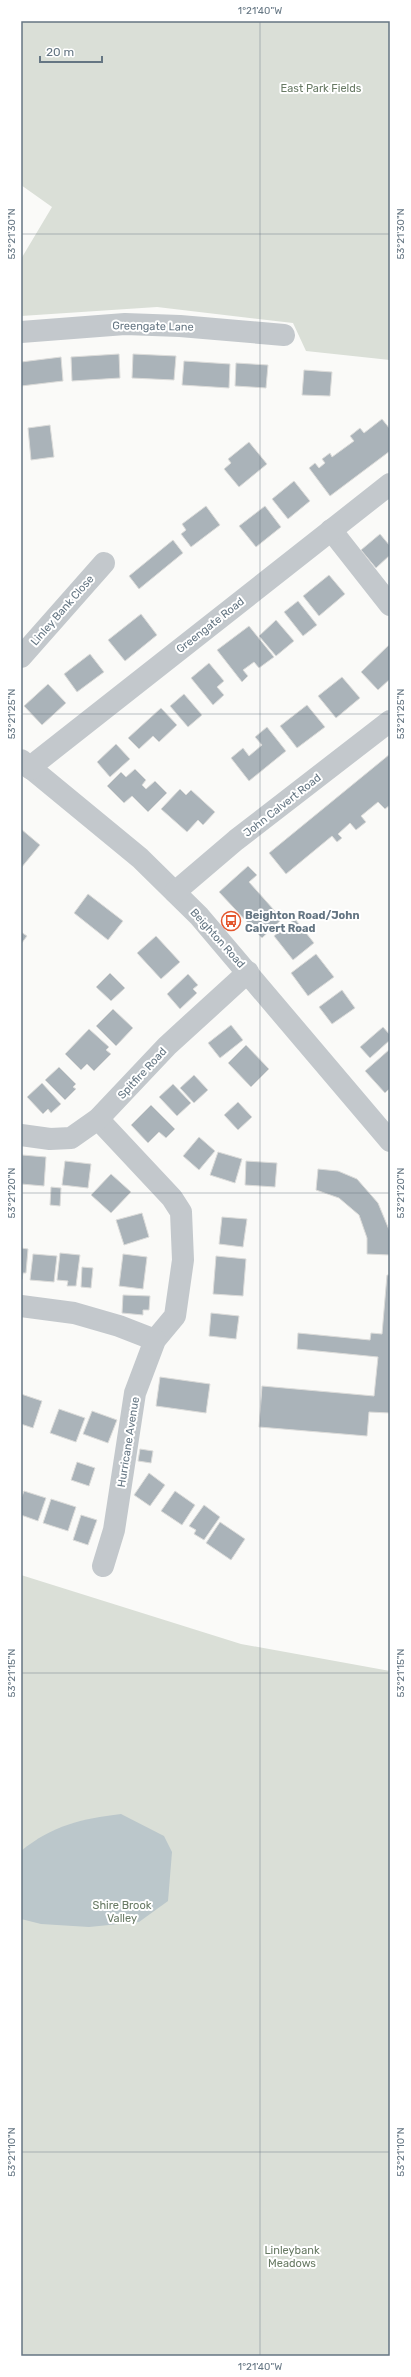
<svg xmlns="http://www.w3.org/2000/svg" width="411" height="2377" font-family="Rubik,sans-serif">
	<rect width="100%" height="100%" fill="#fafaf8"/>
	<!-- green -->
	<g fill="#dadfd7">
		<path d="M 21,21 L 390,21 L 390,360 L 306,351 L 293,323 L 157,307 L 21,316 L 21,259 L 52,207 L 21,185 Z"/>
		<path d="M 21,1575 L 241,1644 L 390,1671 L 390,2356 L 21,2356 Z"/>
	</g>
	<!-- water -->
	<path fill="#bbc7cb" d="M 121,1814 L 164,1836 L 172,1852 L 168,1901 L 139,1922 L 89,1927 L 41,1924 L 21,1919 L 21,1851 C 53,1825 81,1819 121,1814 Z"/>
	<!-- building -->
	<g fill="#aab3b9" stroke="#dcdcda">
		<path d="M 119,354 L 120,378 L 72,381 L 71,357 Z"/>
		<path d="M 133,354 L 176,356 L 174,380 L 132,378 Z"/>
		<path d="M 61,357 L 63,381 L 21,386 L 21,362 Z"/>
		<path d="M 184,361 L 230,364 L 229,388 L 182,385 Z"/>
		<path d="M 236,363 L 268,365 L 266,388 L 235,386 Z"/>
		<path d="M 304,370 L 332,372 L 330,396 L 302,395 Z"/>
		<path d="M 382,419 L 390,429 L 390,451 L 330,496 L 309,468 L 315,463 L 319,468 L 325,463 L 322,459 L 330,453 L 332,457 L 354,441 L 350,436 L 360,428 L 364,433 Z"/>
		<path d="M 50,425 L 54,457 L 31,460 L 28,428 Z"/>
		<path d="M 249,442 L 267,464 L 239,487 L 224,469 L 231,463 L 228,459 Z"/>
		<path d="M 294,481 L 310,501 L 288,519 L 272,499 Z"/>
		<path d="M 206,506 L 220,525 L 191,547 L 181,534 L 186,530 L 182,524 Z"/>
		<path d="M 265,506 L 281,527 L 256,547 L 239,526 Z"/>
		<path d="M 380,534 L 390,546 L 390,555 L 376,568 L 361,550 Z"/>
		<path d="M 173,540 L 183,553 L 139,589 L 129,576 Z"/>
		<path d="M 329,575 L 345,594 L 319,616 L 303,596 Z"/>
		<path d="M 298,601 L 317,625 L 303,636 L 284,612 Z"/>
		<path d="M 141,614 L 157,635 L 125,661 L 108,640 Z"/>
		<path d="M 276,620 L 294,641 L 276,656 L 259,636 Z"/>
		<path d="M 249,626 L 274,657 L 259,668 L 254,662 L 243,670 L 248,676 L 242,682 L 217,650 Z"/>
		<path d="M 390,644 L 390,679 L 378,690 L 361,672 Z"/>
		<path d="M 90,654 L 104,672 L 77,692 L 64,674 Z"/>
		<path d="M 209,663 L 224,681 L 217,687 L 224,695 L 213,705 L 191,678 Z"/>
		<path d="M 342,677 L 360,698 L 336,718 L 318,696 Z"/>
		<path d="M 48,684 L 66,703 L 42,725 L 24,706 Z"/>
		<path d="M 184,694 L 202,715 L 188,727 L 170,706 Z"/>
		<path d="M 307,705 L 325,727 L 297,748 L 280,726 Z"/>
		<path d="M 161,708 L 177,725 L 159,742 L 153,736 L 139,749 L 128,738 Z"/>
		<path d="M 267,727 L 286,751 L 249,781 L 231,758 L 243,748 L 249,756 L 262,745 L 255,737 Z"/>
		<path d="M 116,744 L 130,759 L 110,777 L 97,762 Z"/>
		<path d="M 390,754 L 390,805 L 385,809 L 378,802 L 361,816 L 366,822 L 356,830 L 350,823 L 338,834 L 342,838 L 337,842 L 332,836 L 286,874 L 269,853 Z"/>
		<path d="M 135,769 L 146,780 L 142,785 L 146,789 L 155,781 L 167,793 L 148,812 L 132,796 L 124,803 L 107,786 L 121,772 L 126,777 Z"/>
		<path d="M 180,789 L 186,795 L 191,790 L 215,812 L 203,825 L 198,820 L 187,832 L 161,809 Z"/>
		<path d="M 21,829 L 40,845 L 21,868 Z"/>
		<path d="M 248,866 L 257,875 L 249,882 L 282,919 L 262,938 L 219,892 Z"/>
		<path d="M 88,894 L 123,921 L 108,940 L 74,913 Z"/>
		<path d="M 295,919 L 314,943 L 293,960 L 274,936 Z"/>
		<path d="M 21,932 L 27,936 L 21,944 Z"/>
		<path d="M 156,936 L 180,962 L 161,979 L 137,953 Z"/>
		<path d="M 316,954 L 334,977 L 308,996 L 291,973 Z"/>
		<path d="M 110,973 L 125,988 L 111,1001 L 96,987 Z"/>
		<path d="M 188,974 L 198,985 L 193,989 L 197,993 L 180,1009 L 167,994 Z"/>
		<path d="M 342,990 L 355,1008 L 332,1024 L 319,1007 Z"/>
		<path d="M 113,1009 L 133,1028 L 116,1046 L 96,1026 Z"/>
		<path d="M 231,1025 L 243,1040 L 220,1058 L 208,1043 Z"/>
		<path d="M 383,1027 L 390,1035 L 390,1040 L 370,1058 L 360,1047 Z"/>
		<path d="M 89,1029 L 109,1047 L 106,1050 L 111,1054 L 94,1071 L 87,1064 L 81,1070 L 65,1054 Z"/>
		<path d="M 246,1045 L 269,1069 L 251,1087 L 228,1063 Z"/>
		<path d="M 390,1049 L 390,1088 L 385,1093 L 365,1071 Z"/>
		<path d="M 59,1067 L 76,1084 L 73,1087 L 76,1089 L 65,1100 L 45,1080 Z"/>
		<path d="M 194,1075 L 208,1090 L 194,1103 L 180,1088 Z"/>
		<path d="M 42,1083 L 61,1104 L 51,1113 L 48,1109 L 43,1114 L 27,1097 Z"/>
		<path d="M 173,1084 L 191,1103 L 177,1116 L 159,1097 Z"/>
		<path d="M 238,1102 L 252,1117 L 238,1130 L 224,1115 Z"/>
		<path d="M 151,1105 L 175,1129 L 166,1138 L 159,1132 L 148,1143 L 131,1125 Z"/>
		<path d="M 199,1137 L 215,1151 L 199,1170 L 183,1156 Z"/>
		<path d="M 218,1152 L 242,1159 L 235,1183 L 210,1175 Z"/>
		<path d="M 22,1155 L 46,1157 L 44,1186 L 21,1184 Z"/>
		<path d="M 65,1161 L 91,1164 L 88,1188 L 62,1185 Z"/>
		<path d="M 246,1161 L 277,1163 L 275,1187 L 245,1185 Z"/>
		<path d="M 318,1169 L 338,1171 L 357,1179 L 378,1203 L 390,1232 L 390,1255 L 367,1254 L 367,1238 L 359,1215 L 339,1198 L 316,1190 Z"/>
		<path d="M 111,1174 L 131,1192 L 111,1213 L 91,1195 Z"/>
		<path d="M 51,1187 L 61,1188 L 60,1206 L 50,1205 Z"/>
		<path d="M 142,1213 L 149,1237 L 124,1245 L 116,1220 Z"/>
		<path d="M 222,1217 L 247,1219 L 243,1247 L 219,1244 Z"/>
		<path d="M 21,1248 L 28,1249 L 26,1273 L 23,1273 L 22,1279 Z"/>
		<path d="M 60,1253 L 80,1255 L 76,1286 L 67,1286 L 68,1281 L 57,1280 Z"/>
		<path d="M 33,1254 L 57,1256 L 54,1282 L 30,1280 Z"/>
		<path d="M 123,1254 L 147,1257 L 143,1289 L 119,1286 Z"/>
		<path d="M 216,1256 L 246,1259 L 243,1296 L 213,1294 Z"/>
		<path d="M 82,1267 L 93,1268 L 91,1288 L 81,1287 Z"/>
		<path d="M 387,1275 L 390,1275 L 390,1413 L 369,1412 L 367,1436 L 259,1427 L 262,1386 L 374,1396 L 378,1357 L 297,1349 L 298,1333 L 370,1340 L 371,1333 L 382,1334 Z"/>
		<path d="M 123,1295 L 150,1296 L 149,1310 L 143,1310 L 143,1315 L 122,1313 Z"/>
		<path d="M 211,1313 L 239,1316 L 236,1339 L 209,1336 Z"/>
		<path d="M 160,1377 L 210,1384 L 206,1413 L 156,1406 Z"/>
		<path d="M 21,1394 L 42,1401 L 33,1428 L 21,1424 Z"/>
		<path d="M 59,1409 L 85,1418 L 76,1442 L 50,1433 Z"/>
		<path d="M 92,1411 L 117,1420 L 108,1443 L 83,1434 Z"/>
		<path d="M 140,1449 L 153,1451 L 151,1463 L 138,1461 Z"/>
		<path d="M 77,1462 L 95,1468 L 89,1486 L 71,1480 Z"/>
		<path d="M 149,1473 L 165,1485 L 150,1506 L 134,1495 Z"/>
		<path d="M 24,1491 L 46,1498 L 38,1521 L 21,1515 L 21,1499 Z"/>
		<path d="M 175,1491 L 195,1505 L 182,1525 L 161,1511 Z"/>
		<path d="M 51,1499 L 76,1507 L 68,1531 L 43,1523 Z"/>
		<path d="M 204,1505 L 220,1517 L 204,1540 L 194,1534 L 196,1530 L 189,1526 Z"/>
		<path d="M 81,1515 L 97,1520 L 88,1545 L 73,1540 Z"/>
		<path d="M 220,1522 L 245,1539 L 231,1560 L 206,1543 Z"/>
	</g>
	<g fill="none" stroke-linecap="round" stroke-linejoin="round">
		<!-- minor -->
		<g stroke="#c3c8cc" stroke-width="22">
			<path d="M 21,332 L 125,324 L 180,326 L 284,335"/>
			<path d="M 331,530 L 390,605"/>
			<path d="M 21,657 L 104,563"/>
			<path d="M 21,760 L 140,858 L 199,916 L 390,1141"/>
			<path d="M 31,769 L 38,761 L 390,484"/>
			<path d="M 175,892 L 236,840 L 390,721"/>
			<path d="M 98,1119 L 172,1198 L 181,1212 L 183,1260 L 175,1316 L 155,1340 L 135,1393 L 114,1530 L 103,1566"/>
			<path d="M 21,1135 L 50,1139 L 71,1138 L 98,1119 L 167,1046 L 248,972"/>
			<path d="M 21,1306 L 74,1313 L 119,1326 L 155,1340"/>
		</g>
	</g>
	<!-- ticks -->
	<path fill="none" stroke="#657683" stroke-width="1" stroke-opacity="0.45" d="M 260,21 L 260,2356M 21,234 L 390,234M 21,714 L 390,714M 21,1193 L 390,1193M 21,1673 L 390,1673M 21,2152 L 390,2152"/>
	<!-- icons -->
	<defs>
		<g id="bus-ring" transform="scale(1)"><circle r="9.5" fill="#fff" stroke="#e4572e" stroke-width="1.5"/><path d="M-5-6H5V4H4V6H2V4H-2V6H-4V4H-5ZM-3.5-4V0h7V-4ZM-3.5 1.2v1.5H-2V1.2ZM2 1.2v1.5H3.5V1.2Z" fill="#e4572e"/></g>
	</defs>
	<g fill-rule="evenodd">
		<use href="#bus-ring" x="231" y="921"/>
	</g>
	<g text-anchor="middle" stroke-width="4" stroke-linejoin="round" paint-order="stroke">
		<!-- park labels -->
		<g font-size="11" fill="#687a64" stroke="#fff">
			<text x="321" y="92">East Park Fields</text>
			<text x="122" y="1909">Shire Brook<tspan x="122" dy="13">Valley</tspan></text>
			<text x="292" y="2254">Linleybank<tspan x="292" dy="13">Meadows</tspan></text>
		</g>
		<!-- street labels -->
		<g font-size="11" fill="#657683" stroke="#fff">
			<text transform="translate(153 326) rotate(1)" y="4">Greengate Lane</text>
			<text transform="translate(62 610) rotate(-49)" y="4">Linley Bank Close</text>
			<text transform="translate(210 625) rotate(-38)" y="4">Greengate Road</text>
			<text transform="translate(282 805) rotate(-38)" y="4">John Calvert Road</text>
			<text transform="translate(218 938) rotate(48)" y="4">Beighton Road</text>
			<text transform="translate(142 1073) rotate(-47)" y="4">Spitfire Road</text>
			<text transform="translate(128 1442) rotate(-81)" y="4">Hurricane Avenue</text>
		</g>
		<!-- poi labels -->
		<g font-size="11" font-weight="bold" fill="#657683" stroke="#fff" text-anchor="start">
			<text x="245" y="919">Beighton Road/John<tspan x="245" dy="13">Calvert Road</tspan></text>
		</g>
	</g>
	<!-- border -->
	<rect width="411" height="2377" fill="none" stroke="#ffffff" stroke-width="44"/>
	<!-- scale -->
	<path d="M40 56v6h62v-6" fill="none" stroke="#657683" stroke-width="2"/>
	<text x="46" y="56" font-size="12" fill="#657683" stroke="#ffffff" stroke-width="3" paint-order="stroke">20 m</text>
	<rect x="22" y="22" width="367" height="2333" fill="none" stroke="#657683" stroke-width="1.5"/>
	<g font-size="10" text-anchor="middle" fill="#657683">
		<text x="260" y="14">1°21'40"W</text>
		<text transform="translate(11 234) rotate(-90)" y="4">53°21'30"N</text>
		<text transform="translate(400 234) rotate(-90)" y="4">53°21'30"N</text>
		<text transform="translate(11 714) rotate(-90)" y="4">53°21'25"N</text>
		<text transform="translate(400 714) rotate(-90)" y="4">53°21'25"N</text>
		<text transform="translate(11 1193) rotate(-90)" y="4">53°21'20"N</text>
		<text transform="translate(400 1193) rotate(-90)" y="4">53°21'20"N</text>
		<text transform="translate(11 1673) rotate(-90)" y="4">53°21'15"N</text>
		<text transform="translate(400 1673) rotate(-90)" y="4">53°21'15"N</text>
		<text transform="translate(11 2152) rotate(-90)" y="4">53°21'10"N</text>
		<text transform="translate(400 2152) rotate(-90)" y="4">53°21'10"N</text>
		<text x="260" y="2370">1°21'40"W</text>
	</g>
</svg>
